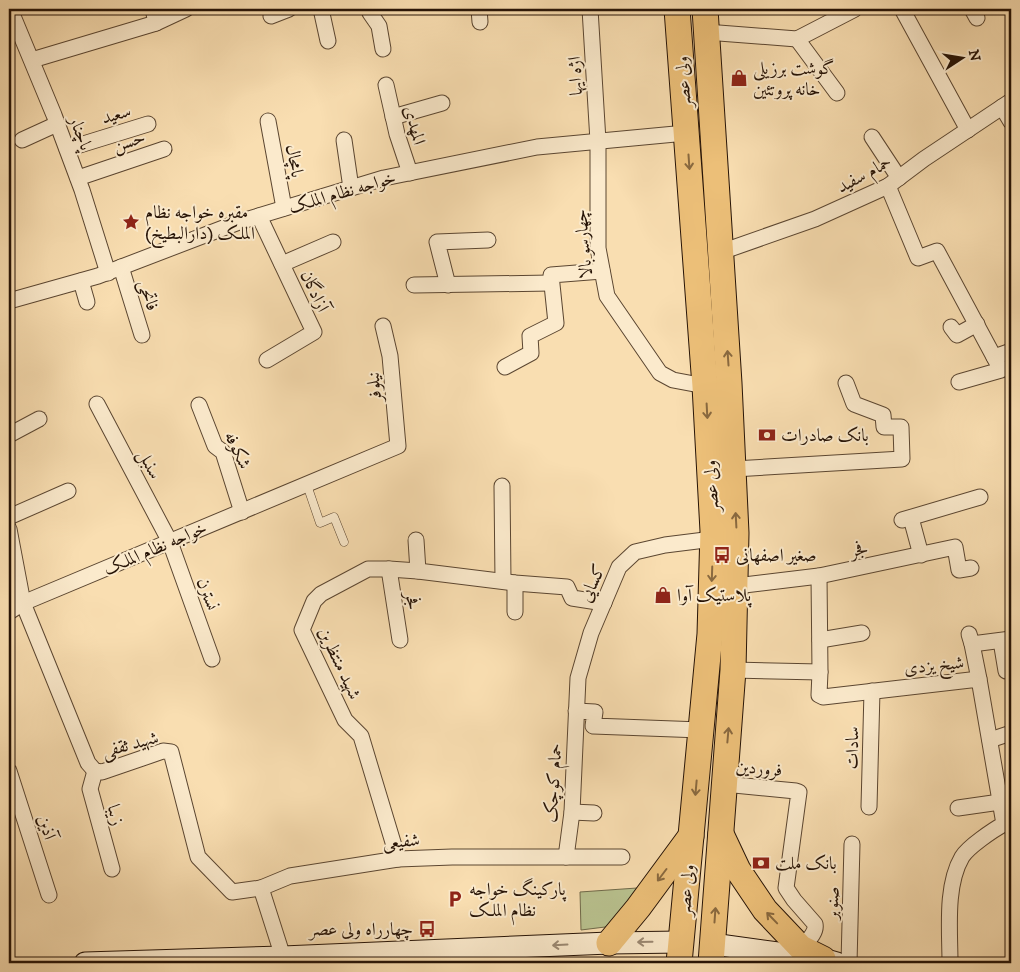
<svg xmlns="http://www.w3.org/2000/svg" width="1020" height="972" font-family="'IM FELL DW Pica',Amiri,serif">
	<rect width="100%" height="100%" fill="#f9deb1"/>
	<filter id="stains"><feTurbulence type="fractalNoise" baseFrequency=".004" numOctaves="4"/><feColorMatrix values="0 0 0 0 .2 0 0 0 0 .09 0 0 0 0 .02 0 0 0 .5 -.17"/></filter>
	<radialGradient id="worn" r=".72"><stop offset=".6" stop-color="#630" stop-opacity="0"/><stop offset="1" stop-color="#630" stop-opacity=".3"/></radialGradient>
	<!-- green -->
	<path fill="#b9c28f" stroke="#706a4a" d="M 637,888 L 627,907 L 613,926 L 581,930 L 580,892 Z"/>
	<g fill="none" stroke-linecap="round" stroke-linejoin="round">
		<!-- service casing -->
		<g stroke="#5b4631" stroke-width="9">
			<path id="service" d="M 307,485 L 320,523 L 334,517 L 344,542"/>
		</g>
		<!-- minor casing -->
		<g stroke="#5b4631" stroke-width="17">
			<g id="minor">
				<path d="M 10,9 L 54,115 L 82,190 L 108,273"/>
				<path d="M 321,9 L 328,41"/>
				<path d="M 370,9 L 370,13 L 379,26 L 383,49"/>
				<path d="M 479,9 L 480,22"/>
				<path d="M 590,9 L 598,141 L 598,248 L 607,296 L 660,373 L 673,380 L 705,386"/>
				<path d="M 902,9 L 968,130"/>
				<path d="M 972,9 L 977,18"/>
				<path d="M 271,16 L 289,9"/>
				<path d="M 156,23 L 186,9"/>
				<path d="M 706,32 L 797,39 L 855,9"/>
				<path d="M 797,39 L 837,93"/>
				<path d="M 32,60 L 156,23 L 153,9"/>
				<path d="M 386,85 L 397,134 L 410,173"/>
				<path d="M 1002,107 L 1011,122"/>
				<path d="M 393,117 L 442,103"/>
				<path d="M 268,121 L 284,208"/>
				<path d="M 872,137 L 899,178"/>
				<path d="M 22,140 L 57,124"/>
				<path d="M 344,140 L 351,188"/>
				<path d="M 67,149 L 148,124"/>
				<path d="M 78,178 L 164,149"/>
				<path d="M 888,186 L 918,258 L 937,251 L 1001,370 L 959,382"/>
				<path d="M 259,216 L 314,332 L 267,360"/>
				<path d="M 721,252 L 815,219 L 888,186 L 924,159 L 1011,101"/>
				<path d="M 282,264 L 333,242"/>
				<path d="M 121,267 L 142,335"/>
				<path d="M 81,281 L 87,302"/>
				<path d="M 414,285 L 551,283"/>
				<path d="M 448,285 L 437,242 L 488,240"/>
				<path d="M 9,301 L 98,276 L 239,222 L 384,178 L 537,147 L 686,133"/>
				<path d="M 951,327 L 957,335 L 977,324"/>
				<path d="M 994,357 L 1011,351"/>
				<path d="M 505,367 L 531,353 L 530,336 L 556,323 L 551,275 L 602,271"/>
				<path d="M 97,404 L 170,542 L 212,659"/>
				<path d="M 199,405 L 215,446 L 223,452 L 242,512"/>
				<path d="M 9,435 L 39,419"/>
				<path d="M 734,469 L 902,459 L 901,427 L 884,427 L 883,415 L 854,404 L 846,383"/>
				<path d="M 502,486 L 503,581"/>
				<path d="M 9,517 L 68,491"/>
				<path d="M 911,518 L 921,555"/>
				<path d="M 902,520 L 980,497"/>
				<path d="M 9,529 L 23,603 L 88,763 L 95,771 L 102,772 L 163,751 L 171,752 L 198,857 L 232,892 L 261,888"/>
				<path d="M 416,540 L 418,571"/>
				<path d="M 389,569 L 400,640"/>
				<path d="M 819,576 L 820,672 L 819,695 L 823,697 L 979,679 L 1004,824 C 993,830 968,847 962,857 C 945,886 950,931 950,963"/>
				<path d="M 515,583 L 515,612"/>
				<path d="M 736,586 L 819,576 L 955,547 L 959,570 L 971,568"/>
				<path d="M 9,612 L 23,603 L 398,446 L 390,356 L 383,326"/>
				<path d="M 969,634 L 972,644 L 979,679"/>
				<path d="M 820,640 L 862,633"/>
				<path d="M 1001,641 L 1006,671"/>
				<path d="M 972,644 L 1011,639"/>
				<path d="M 733,670 L 820,672"/>
				<path d="M 576,711 L 595,712 L 593,726 L 701,730"/>
				<path d="M 990,740 L 1011,733"/>
				<path d="M 9,771 L 49,895"/>
				<path d="M 95,771 L 90,789 L 112,869"/>
				<path d="M 724,784 L 796,791 L 799,792 L 786,888 L 794,900 L 815,924 C 817,933 807,941 801,948"/>
				<path d="M 869,807 L 872,691"/>
				<path d="M 958,808 L 1000,802"/>
				<path d="M 572,812 L 594,813"/>
				<path d="M 566,857 L 572,812 L 578,678 L 591,633 L 619,567 L 635,552 L 665,545 L 713,539"/>
				<path d="M 398,859 L 361,736 L 345,720 L 302,630 L 314,601 L 321,594 L 368,569 L 389,569 L 418,571 L 515,583 L 567,587 L 572,598 L 604,603"/>
				<path d="M 283,957 L 261,888 L 290,876 L 398,859 L 452,857 L 622,857"/>
				<path d="M 849,963 L 852,844"/>
			</g>
		</g>
		<!-- secondary casing -->
		<g stroke="#261306" stroke-width="23">
			<g id="secondary">
				<path d="M 712,944 L 823,959 L 837,963"/>
				<path d="M 85,963 L 283,957 L 609,943 L 681,942"/>
			</g>
		</g>
		<!-- primary casing -->
		<g stroke="#261306" stroke-width="27">
			<g id="primary">
				<path d="M 677,9 L 705,386 L 713,531 L 710,634 L 679,963"/>
				<path d="M 705,9 L 729,383 L 736,533 L 733,670 L 711,963"/>
				<path d="M 721,834 L 738,870 L 765,910 L 801,948 L 823,959"/>
				<path d="M 609,943 L 638,908 L 691,836"/>
			</g>
		</g>
		<!-- service -->
		<use href="#service" stroke="#fbeacc" stroke-width="8"/>
		<!-- minor -->
		<use href="#minor" stroke="#fbeacc" stroke-width="15"/>
		<!-- secondary -->
		<use href="#secondary" stroke="#fbeacc" stroke-width="21"/>
		<!-- primary -->
		<use href="#primary" stroke="#ecbf78" stroke-width="25"/>
	</g>
	<!-- one-way arrows -->
	<defs><path id="oneway-shaft" d="M-6 0H5M1.5-3L5.5 0L1.5 3" fill="none" stroke-width="1.6" stroke-linecap="round" stroke-linejoin="round" transform="scale(1.25)"/></defs>
	<g stroke="#89693f">
		<use href="#oneway-shaft" transform="translate(689 162) rotate(86)"/>
		<use href="#oneway-shaft" transform="translate(728 358) rotate(-94)"/>
		<use href="#oneway-shaft" transform="translate(707 411) rotate(87)"/>
		<use href="#oneway-shaft" transform="translate(736 520) rotate(-93)"/>
		<use href="#oneway-shaft" transform="translate(712 574) rotate(92)"/>
		<use href="#oneway-shaft" transform="translate(728 735) rotate(-85)"/>
		<use href="#oneway-shaft" transform="translate(696 788) rotate(95)"/>
		<use href="#oneway-shaft" transform="translate(662 875) rotate(127)"/>
		<use href="#oneway-shaft" transform="translate(715 915) rotate(-86)"/>
		<use href="#oneway-shaft" transform="translate(772 918) rotate(-134)"/>
	</g>
	<g stroke="#9b8973">
		<use href="#oneway-shaft" transform="translate(645 942) rotate(179)"/>
		<use href="#oneway-shaft" transform="translate(560 945) rotate(177)"/>
	</g>
	<!-- icons -->
	<defs>
		<g id="shop-bare" transform="scale(1.35)"><path d="M-5-2.5h2.3a2.7 3.5 0 0 1 5.4 0H5L5.5 6h-11ZM-1.5-2.5h3a1.5 2.3 0 0 0-3 0Z" fill="#8f2418" stroke="#fbeacc" stroke-width="2.5" paint-order="stroke"/></g>
		<g id="sight-bare" transform="scale(1.35)"><path d="M0-6L1.8-2.2L6-1.7L2.9 1.2L3.7 5.4L0 3.3L-3.7 5.4L-2.9 1.2L-6-1.7L-1.8-2.2Z" fill="#8f2418" stroke="#fbeacc" stroke-width="2.5" paint-order="stroke"/></g>
		<g id="bank-bare" transform="scale(1.35)"><path d="M-6-4H6V4H-6ZM0-2.3a2.3 2.3 0 1 0 0 4.6a2.3 2.3 0 1 0 0-4.6Z" fill="#8f2418" stroke="#fbeacc" stroke-width="2.5" paint-order="stroke"/></g>
		<g id="bus-bare" transform="scale(1.35)"><path d="M-5-6H5V4H4V6H2V4H-2V6H-4V4H-5ZM-3.5-4V0h7V-4ZM-3.5 1.2v1.5H-2V1.2ZM2 1.2v1.5H3.5V1.2Z" fill="#8f2418" stroke="#fbeacc" stroke-width="2.5" paint-order="stroke"/></g>
		<g id="parking-bare" transform="scale(1.35)"><path d="M-3.5-5.5H1a3.5 3.5 0 0 1 0 7H-1V5.5H-3.5ZM-1-3.4V-.6H.8a1.4 1.4 0 0 0 0-2.8Z" fill="#8f2418" stroke="#fbeacc" stroke-width="2.5" paint-order="stroke"/></g>
	</defs>
	<g fill-rule="evenodd">
		<use href="#shop-bare" x="739" y="78"/>
		<use href="#sight-bare" x="131" y="222"/>
		<use href="#bank-bare" x="767" y="435"/>
		<use href="#bus-bare" x="722" y="555"/>
		<use href="#shop-bare" x="663" y="595"/>
		<use href="#bank-bare" x="761" y="863"/>
		<use href="#parking-bare" x="455" y="899"/>
		<use href="#bus-bare" x="427" y="929"/>
	</g>
	<g text-anchor="middle" stroke-width="4" stroke-linejoin="round" paint-order="stroke">
		<!-- poi labels -->
		<g font-size="18" fill="#261306" stroke="#fbeacc" text-anchor="start">
			<text x="753" y="74">گوشت برزیلی<tspan x="753" dy="21">خانه پروتئین</tspan></text>
			<text x="145" y="218">مقبره خواجه نظام<tspan x="145" dy="21">الملک (دارالبطیخ)</tspan></text>
			<text x="781" y="441">بانک صادرات</text>
			<text x="736" y="561">صغیر اصفهانی</text>
			<text x="677" y="601">پلاستیک آوا</text>
			<text x="775" y="869">بانک ملت</text>
			<text x="469" y="895">پارکینگ خواجه<tspan x="469" dy="21">نظام الملک</tspan></text>
			<text x="413" y="935" text-anchor="end">چهارراه ولی عصر</text>
		</g>
		<!-- street labels -->
		<g font-size="18" fill="#261306" stroke="#fbeacc">
			<text transform="translate(575 76) rotate(-93)" y="6">اژه ایها</text>
			<text transform="translate(683 82) rotate(-94)" y="6">ولی عصر</text>
			<text transform="translate(116 114) rotate(-17)" y="6">سعید</text>
			<text transform="translate(415 125) rotate(75)" y="6">المهدی</text>
			<text transform="translate(81 133) rotate(69)" y="6">پاچنار</text>
			<text transform="translate(129 141) rotate(-18)" y="6">حسن</text>
			<text transform="translate(295 161) rotate(80)" y="6">پامچال</text>
			<text transform="translate(864 174) rotate(-28)" y="6">حمام سفید</text>
			<text transform="translate(342 192) rotate(-16)" y="6">خواجه نظام الملک</text>
			<text transform="translate(583 244) rotate(-95)" y="6">چهارسو بالا</text>
			<text transform="translate(315 291) rotate(65)" y="6">آزادگان</text>
			<text transform="translate(149 295) rotate(73)" y="6">فاتحی</text>
			<text transform="translate(374 387) rotate(-95)" y="6">نیلوفر</text>
			<text transform="translate(238 450) rotate(65)" y="6">شکوفه</text>
			<text transform="translate(150 464) rotate(62)" y="6">سنبل</text>
			<text transform="translate(711 486) rotate(-93)" y="6">ولی عصر</text>
			<text transform="translate(155 548) rotate(-23)" y="6">خواجه نظام الملک</text>
			<text transform="translate(859 549) rotate(-12)" y="6">فجر</text>
			<text transform="translate(592 583) rotate(-66)" y="6">کسایی</text>
			<text transform="translate(208 594) rotate(70)" y="6">نسترن</text>
			<text transform="translate(413 601) rotate(82)" y="6">فجر</text>
			<text transform="translate(340 663) rotate(65)" y="6">شهید منتظرین</text>
			<text transform="translate(934 665) rotate(-6)" y="6">شیخ یزدی</text>
			<text transform="translate(130 744) rotate(-15)" y="6">شهید ثقفی</text>
			<text transform="translate(852 748) rotate(-89)" y="6">سادات</text>
			<text transform="translate(759 768) rotate(5)" y="6">فروردین</text>
			<text transform="translate(553 783) rotate(-86)" y="6">حمام کوچک</text>
			<text transform="translate(116 815) rotate(75)" y="6">زیبا</text>
			<text transform="translate(47 827) rotate(72)" y="6">آذین</text>
			<text transform="translate(401 841) rotate(-5)" y="6">شفیعی</text>
			<text transform="translate(686 890) rotate(-85)" y="6">ولی عصر</text>
			<text transform="translate(832 903) rotate(-88)" y="6">صنوبر</text>
		</g>
	</g>
	<!-- margin -->
	<rect width="1020" height="972" fill="none" stroke="#f9deb1" stroke-width="30"/>
	<rect x="10" y="10" width="1000" height="952" fill="none" stroke="#261306" stroke-width="2.5"/>
	<rect x="15" y="15" width="990" height="942" fill="none" stroke="#261306"/>
	<!-- north arrow -->
	<g transform="translate(962 58) rotate(78)" stroke="#fbeacc" stroke-width="4" paint-order="stroke">
	<path d="M0-4L9 19L0 12L-9 19Z" fill="#261306"/>
	<text y="-8" font-size="14" font-weight="bold" text-anchor="middle" fill="#261306">N</text>
	</g>
	<rect width="100%" height="100%" filter="url(#stains)"/>
	<rect width="100%" height="100%" fill="url(#worn)"/>
</svg>
